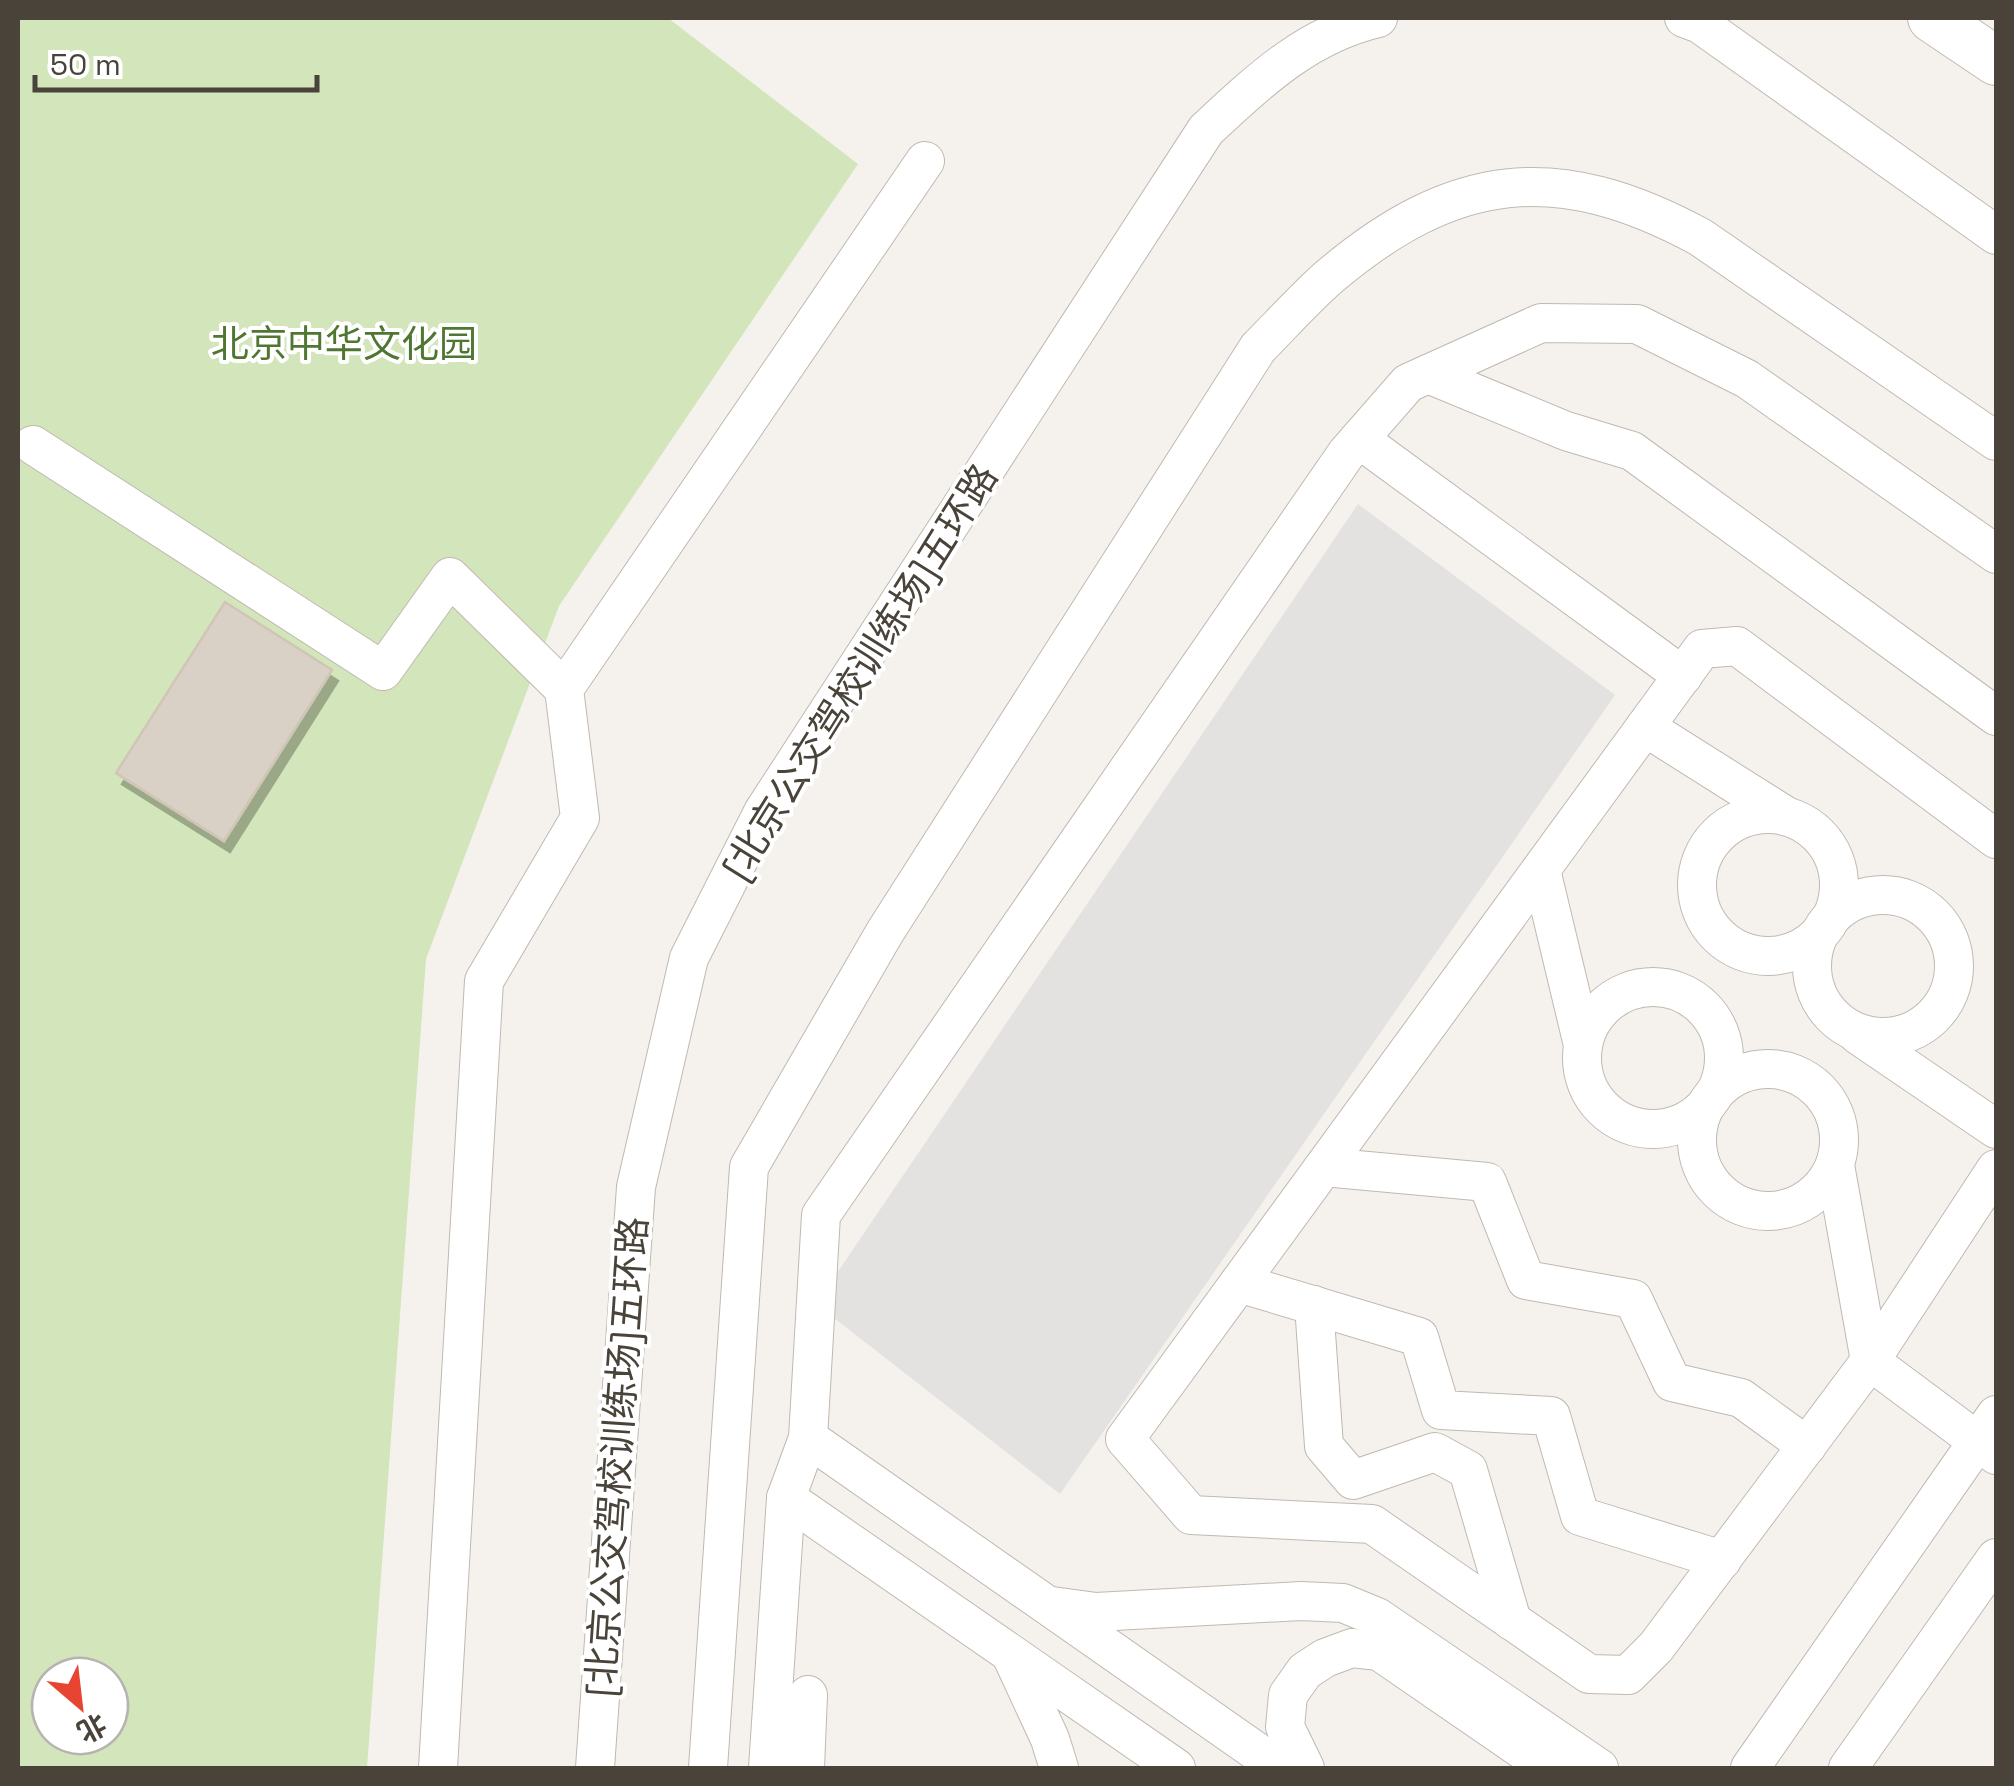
<svg xmlns="http://www.w3.org/2000/svg" width="2014" height="1786" font-family="'Space Grotesk','Noto Sans SC',sans-serif">
	<defs>
		<filter id="shadow"><feDropShadow dx="6" dy="11" stdDeviation="0" flood-color="#0004"/></filter>
	</defs>
	<rect width="100%" height="100%" fill="#f5f2ed"/>
	<!-- green -->
	<path fill="#d3e5ba" fill-rule="evenodd" d="M 18,18 L 668,18 L 858,164 L 559,606 L 426,959 L 367,1768 L 18,1768 ZM 50,1676 L 110,1676 L 110,1736 L 50,1736 Z"/>
	<!-- parking -->
	<path fill="#e4e2e0" d="M 1358,504 L 1615,695 L 1060,1494 L 816,1304 Z"/>
	<!-- building -->
	<path fill="#d9d0c6" stroke="#d0c5b7" stroke-width="2.5" filter="url(#shadow)" d="M 225,602 L 332,670 L 224,841 L 116,773 Z"/>
	<g fill="none" stroke-linecap="round" stroke-linejoin="round">
		<!-- minor casing -->
		<g stroke="#c0b9b0" stroke-width="40">
			<g id="minor">
				<path d="M 1684,18 L 1700,24 L 1996,235"/>
				<path d="M 1428,374 L 1566,431 L 1632,451 L 1996,716"/>
				<path d="M 1359,439 L 1683,676"/>
				<path d="M 33,445 L 383,671 L 450,577 L 564,689"/>
				<path d="M 1645,727 L 1786,816"/>
				<circle cx="1768" cy="885" r="71"/>
				<path d="M 1996,839 L 1737,646 L 1702,649 L 1125,1439 L 1191,1515 L 1372,1524 L 1589,1674 L 1628,1675 L 1656,1647 L 1870,1361 L 1996,1169"/>
				<path d="M 1541,870 L 1583,1045"/>
				<circle cx="1883" cy="966" r="71"/>
				<circle cx="1653" cy="1058" r="71"/>
				<path d="M 1858,1035 L 1996,1129"/>
				<circle cx="1768" cy="1140" r="71"/>
				<path d="M 1835,1165 L 1870,1361 L 1996,1455"/>
				<path d="M 1324,1167 L 1487,1182 L 1526,1280 L 1633,1299 L 1672,1382 L 1741,1398 L 1807,1446"/>
				<path d="M 1239,1283 L 1419,1337 L 1441,1410 L 1551,1416 L 1580,1516 L 1722,1560"/>
				<path d="M 1314,1305 L 1324,1446 L 1353,1480 L 1435,1452 L 1468,1470 L 1512,1621"/>
				<path d="M 808,1438 L 821,1215 L 1346,454 L 1408,383 L 1541,323 L 1637,324 L 1747,379 L 1996,554"/>
				<path d="M 786,1498 L 1176,1768"/>
				<path d="M 1052,1606 L 1096,1612 L 1301,1601 L 1343,1603 L 1377,1617 L 1599,1768"/>
				<path d="M 1012,1657 L 1050,1739 L 1059,1768"/>
				<path d="M 438,1768 L 484,981 L 580,818 L 564,689 L 925,161"/>
				<path d="M 595,1768 L 636,1187 L 689,958 L 763,812 L 1206,130 C 1259,81 1306,35 1378,18"/>
				<path d="M 708,1768 L 749,1167 L 885,932 L 1258,348 C 1281,325 1304,299 1329,277 C 1453,172 1556,159 1700,237 L 1996,441"/>
				<path d="M 768,1768 L 786,1498 L 808,1438 L 1280,1768"/>
				<path d="M 805,1768 L 808,1695"/>
				<path d="M 1305,1768 L 1285,1727 L 1288,1695 L 1305,1671 L 1325,1658 L 1352,1648 L 1379,1651 L 1549,1768"/>
				<path d="M 1750,1768 L 1996,1415"/>
				<path d="M 1848,1768 L 1996,1558"/>
			</g>
		</g>
		<!-- tertiary casing -->
		<g stroke="#c0b9b0" stroke-width="50">
			<path id="tertiary" d="M 1932,18 L 1996,61"/>
		</g>
		<!-- minor -->
		<use href="#minor" stroke="#fff" stroke-width="38"/>
		<!-- tertiary -->
		<use href="#tertiary" stroke="#fff" stroke-width="48"/>
	</g>
	<g text-anchor="middle" stroke-width="8" stroke-linejoin="round" paint-order="stroke">
		<!-- park labels -->
		<g font-size="38" fill="#4f7732" stroke="#fff">
			<text x="344" y="357">北京中华文化园</text>
		</g>
		<!-- street labels -->
		<g font-size="38" fill="#49433a" stroke="#fff">
			<text transform="translate(860 672) rotate(-58)" y="13">[北京公交驾校训练场]五环路</text>
			<text transform="translate(617 1457) rotate(-86)" y="13">[北京公交驾校训练场]五环路</text>
		</g>
	</g>
	<!-- border -->
	<rect width="2014" height="1786" fill="none" stroke="#49433a" stroke-width="40"/>
	<!-- north arrow -->
	<g transform="translate(80 1706) rotate(152)"><circle r="48" fill="#ffffff" stroke="#b6b4b0" stroke-width="2.5"/>
	<path d="M0-8L18 38L0 25L-18 38Z" fill="#e74532"/>
	<text y="-15" font-size="28" font-weight="bold" text-anchor="middle" fill="#49433a">北</text>
	</g>
	<!-- scale -->
	<path d="M35 75v15h282v-15" fill="none" stroke="#49433a" stroke-width="5"/>
	<text x="50" y="75" font-size="30" fill="#49433a" stroke="#ffffff" stroke-width="8" paint-order="stroke">50 m</text>
</svg>
